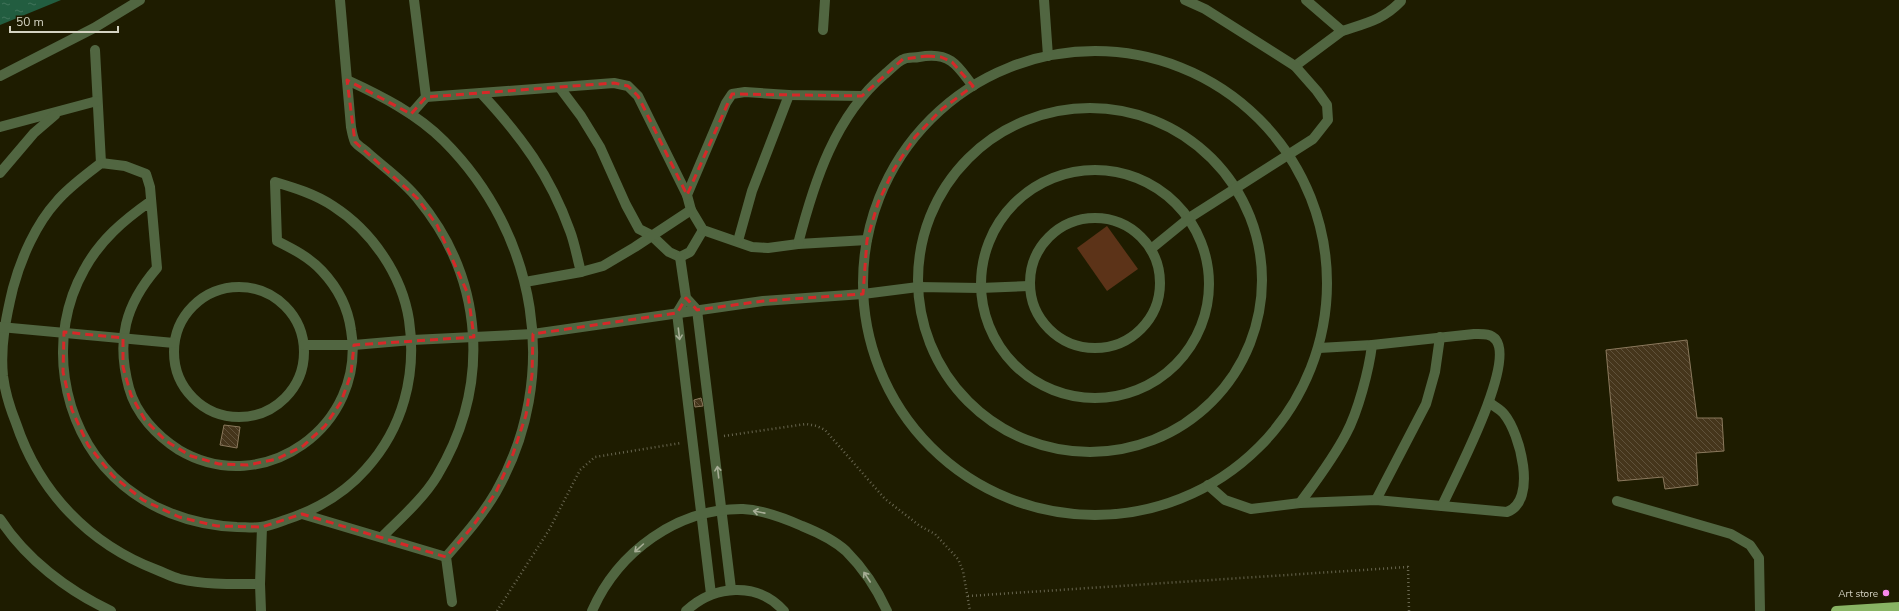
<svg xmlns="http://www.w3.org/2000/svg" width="1899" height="611" font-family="'Nunito Sans',sans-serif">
	<defs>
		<pattern id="water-ripples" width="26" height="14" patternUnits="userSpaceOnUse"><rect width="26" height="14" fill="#225d40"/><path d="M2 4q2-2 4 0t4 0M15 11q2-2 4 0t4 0" fill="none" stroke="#41735a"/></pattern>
		<pattern id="building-back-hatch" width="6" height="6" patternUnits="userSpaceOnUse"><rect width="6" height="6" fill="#45351b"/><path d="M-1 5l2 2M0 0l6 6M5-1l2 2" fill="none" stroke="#5f513a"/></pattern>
	</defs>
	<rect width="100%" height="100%" fill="#1e1c00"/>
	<!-- pitch -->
	<path fill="#5c3318" d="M 1107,226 L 1138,269 L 1107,291 L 1077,248 Z"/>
	<!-- water -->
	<path fill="url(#water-ripples)" d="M 0,0 L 61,0 L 0,25 Z"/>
	<!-- building -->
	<g fill="url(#building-back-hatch)" stroke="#8a785c">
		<path d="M 1687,340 L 1697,418 L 1722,418 L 1724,451 L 1696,453 L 1698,485 L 1665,489 L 1663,477 L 1618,481 L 1606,350 Z"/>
		<path d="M 701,398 L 703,406 L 695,407 L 694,400 Z"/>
		<path d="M 224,425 L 240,427 L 237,448 L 220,445 Z"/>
	</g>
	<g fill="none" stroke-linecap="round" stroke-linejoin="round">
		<!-- path -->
		<g stroke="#68664f" stroke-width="2.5" stroke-dasharray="1 3" stroke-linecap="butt">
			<path d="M 724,436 L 806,424 L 817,426 L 825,430 L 885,499 L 920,526 L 935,534 L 958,559 L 963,571 L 970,611"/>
			<path d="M 968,596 L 1408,567 L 1409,611"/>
			<path d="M 497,611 L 549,530 L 580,470 L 595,457 L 681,443"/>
		</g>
		<!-- minor -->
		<g stroke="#516641" stroke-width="10">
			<path d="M 340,0 L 351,127 C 352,132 353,138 355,142 C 358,146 365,150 369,154 C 385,168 405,182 418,199 C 485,280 491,386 437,476 C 423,499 401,518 382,537"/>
			<path d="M 1044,0 L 1048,56"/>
			<path d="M 823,30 L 825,0"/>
			<path d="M 1342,31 C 1366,23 1383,20 1401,1 L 1400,0"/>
			<path d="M 95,50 L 101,163"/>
			<circle cx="1095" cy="283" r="232"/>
			<path d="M 1295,66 L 1342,31 L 1306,0"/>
			<path d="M 0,76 L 94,28 L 140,0"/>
			<path d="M 347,80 C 382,96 417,114 444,141 C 537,234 562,376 496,492 C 482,516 464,536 446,557 L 452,602"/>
			<path d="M 560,88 L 581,116 L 600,147 L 626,205 L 639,229 L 651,235 L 669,252 L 680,257 L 690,252 L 703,230"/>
			<path d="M 481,93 C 521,136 550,175 570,231 C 575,244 577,258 581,272"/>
			<path d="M 862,96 L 789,95 L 745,92 L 732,94 L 726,103 L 687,195 L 691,210 L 703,230 L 752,247 L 768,248 L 798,244 L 867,240"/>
			<path d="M 426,97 L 614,83 L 628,86 L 638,96 L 687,195"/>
			<circle cx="1090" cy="280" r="172"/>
			<path d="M 411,114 L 426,97 L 414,0"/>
			<path d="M 0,127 L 97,101"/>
			<circle cx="1095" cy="284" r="114"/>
			<path d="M 0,173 L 34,133 L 55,115"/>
			<path d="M 151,201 C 124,220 100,240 84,270 C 47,335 60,425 114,477 C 147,509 191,525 237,527 C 245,527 254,528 261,527 C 269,526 277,523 285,520 C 316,510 344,494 366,469 C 403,428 417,375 409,320 C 402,275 372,231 333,206 C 315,194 295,188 275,182 L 277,241 C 293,249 309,257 322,271 C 337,287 348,308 351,330 C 367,425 264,500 179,450 C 157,436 136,414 129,388 C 116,340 125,305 157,268 L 150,187 L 146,174 L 125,166 L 101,163 C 86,175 70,186 57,201 C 36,224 21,258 13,288 C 6,317 0,346 3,376 C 5,392 10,408 16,423 C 39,492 89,544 157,570 C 165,573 172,577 180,579 C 206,585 233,584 260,584"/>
			<circle cx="1095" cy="283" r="65"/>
			<path d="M 738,241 L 752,191 L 789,95"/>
			<path d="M 798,244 C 814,182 835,116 885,74 C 890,70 898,61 904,59 C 908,57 914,58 919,57 C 930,55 942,55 951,61 C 960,67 967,79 973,86"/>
			<path d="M 1151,249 L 1189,218 L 1313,139 L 1328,120 L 1327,105 L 1317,91 L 1295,66 L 1205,9 L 1185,0"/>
			<path d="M 680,257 L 686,298 L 697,310 L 731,589"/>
			<path d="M 525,282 L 581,272 L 603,266 L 635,247 L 691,210"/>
			<circle cx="239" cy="352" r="65"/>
			<path d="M 686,298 L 677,313 L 711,594"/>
			<path d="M 0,327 L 174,343"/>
			<path d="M 304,345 L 354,345 L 412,340 L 533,334 L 763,301 L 863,294 L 918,287 L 980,288 L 1029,286"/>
			<path d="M 1319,348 L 1372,345 L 1474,334 C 1482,334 1491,333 1496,340 C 1515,365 1455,477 1442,506"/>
			<path d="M 1208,485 L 1225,500 L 1251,509 L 1300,503 L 1376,500 L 1507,512 C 1538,501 1520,433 1504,414 C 1500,409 1495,407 1490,403"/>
			<path d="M 1376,500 L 1426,404 L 1435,372 L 1440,337"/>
			<path d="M 1617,501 L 1731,534 L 1750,545 L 1759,558 L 1760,611"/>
			<path d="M 1300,503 C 1316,481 1333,459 1346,434 C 1358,412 1369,370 1372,345"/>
			<path d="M 302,514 L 446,557"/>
			<path d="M 0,519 C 26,559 68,591 111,611"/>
			<path d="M 261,611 L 260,584 L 262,527"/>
			<path d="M 592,611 C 618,552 677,508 743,509 C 763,510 784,518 802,526 C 817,532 834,540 846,551 C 863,568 877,589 887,611"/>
			<path d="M 686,611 C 714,585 757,581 784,611"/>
		</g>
		<!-- major -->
		<path stroke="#88b363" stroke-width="10" d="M 1836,611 L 1899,607"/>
	</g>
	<!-- one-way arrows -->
	<defs><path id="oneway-shaft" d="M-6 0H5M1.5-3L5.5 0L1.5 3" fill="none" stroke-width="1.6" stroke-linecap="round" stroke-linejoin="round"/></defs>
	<g stroke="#a6ad95">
		<use href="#oneway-shaft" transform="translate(679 334) rotate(83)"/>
		<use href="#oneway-shaft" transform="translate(718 472) rotate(-97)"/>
		<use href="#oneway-shaft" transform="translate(759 512) rotate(-169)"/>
		<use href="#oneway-shaft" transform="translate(639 548) rotate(138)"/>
		<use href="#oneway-shaft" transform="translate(867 577) rotate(-123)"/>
	</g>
	<!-- marked area -->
	<path fill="none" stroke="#d62828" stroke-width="3" stroke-dasharray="8 5" stroke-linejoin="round" d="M 927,56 L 941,57 L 952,62 L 973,86 L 942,109 L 915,137 L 894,169 L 878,203 L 867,240 L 863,294 L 763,301 L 697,310 L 686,298 L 677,313 L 533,334 L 532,375 L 526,415 L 513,454 L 496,492 L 473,526 L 446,557 L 302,514 L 262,527 L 217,526 L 179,517 L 143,500 L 113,476 L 88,445 L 72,410 L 63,372 L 64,332 L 123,338 L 123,367 L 131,395 L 145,420 L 166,441 L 191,456 L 219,464 L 248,465 L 277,459 L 303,446 L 325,426 L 341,402 L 351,374 L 354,345 L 474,337 L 468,294 L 437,225 L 417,198 L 355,142 L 347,80 L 411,114 L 426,97 L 614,83 L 628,86 L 638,96 L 687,195 L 732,94 L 862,96 L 903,59 Z"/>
	<!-- markers -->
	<circle fill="#f788ec" stroke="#1e1c00" stroke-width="1.5" cx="1886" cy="593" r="4"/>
	<g text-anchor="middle" stroke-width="3" stroke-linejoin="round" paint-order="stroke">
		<!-- poi labels -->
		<g font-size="10" fill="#d4d3c2" stroke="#1e1c00" text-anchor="end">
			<text x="1878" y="597">Art store</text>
		</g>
	</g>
	<!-- scale -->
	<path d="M10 26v6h108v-6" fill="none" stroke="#d4d3c2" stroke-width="2"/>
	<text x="16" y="26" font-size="12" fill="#d4d3c2" stroke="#1e1c00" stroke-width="3" paint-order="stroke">50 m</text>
</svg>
